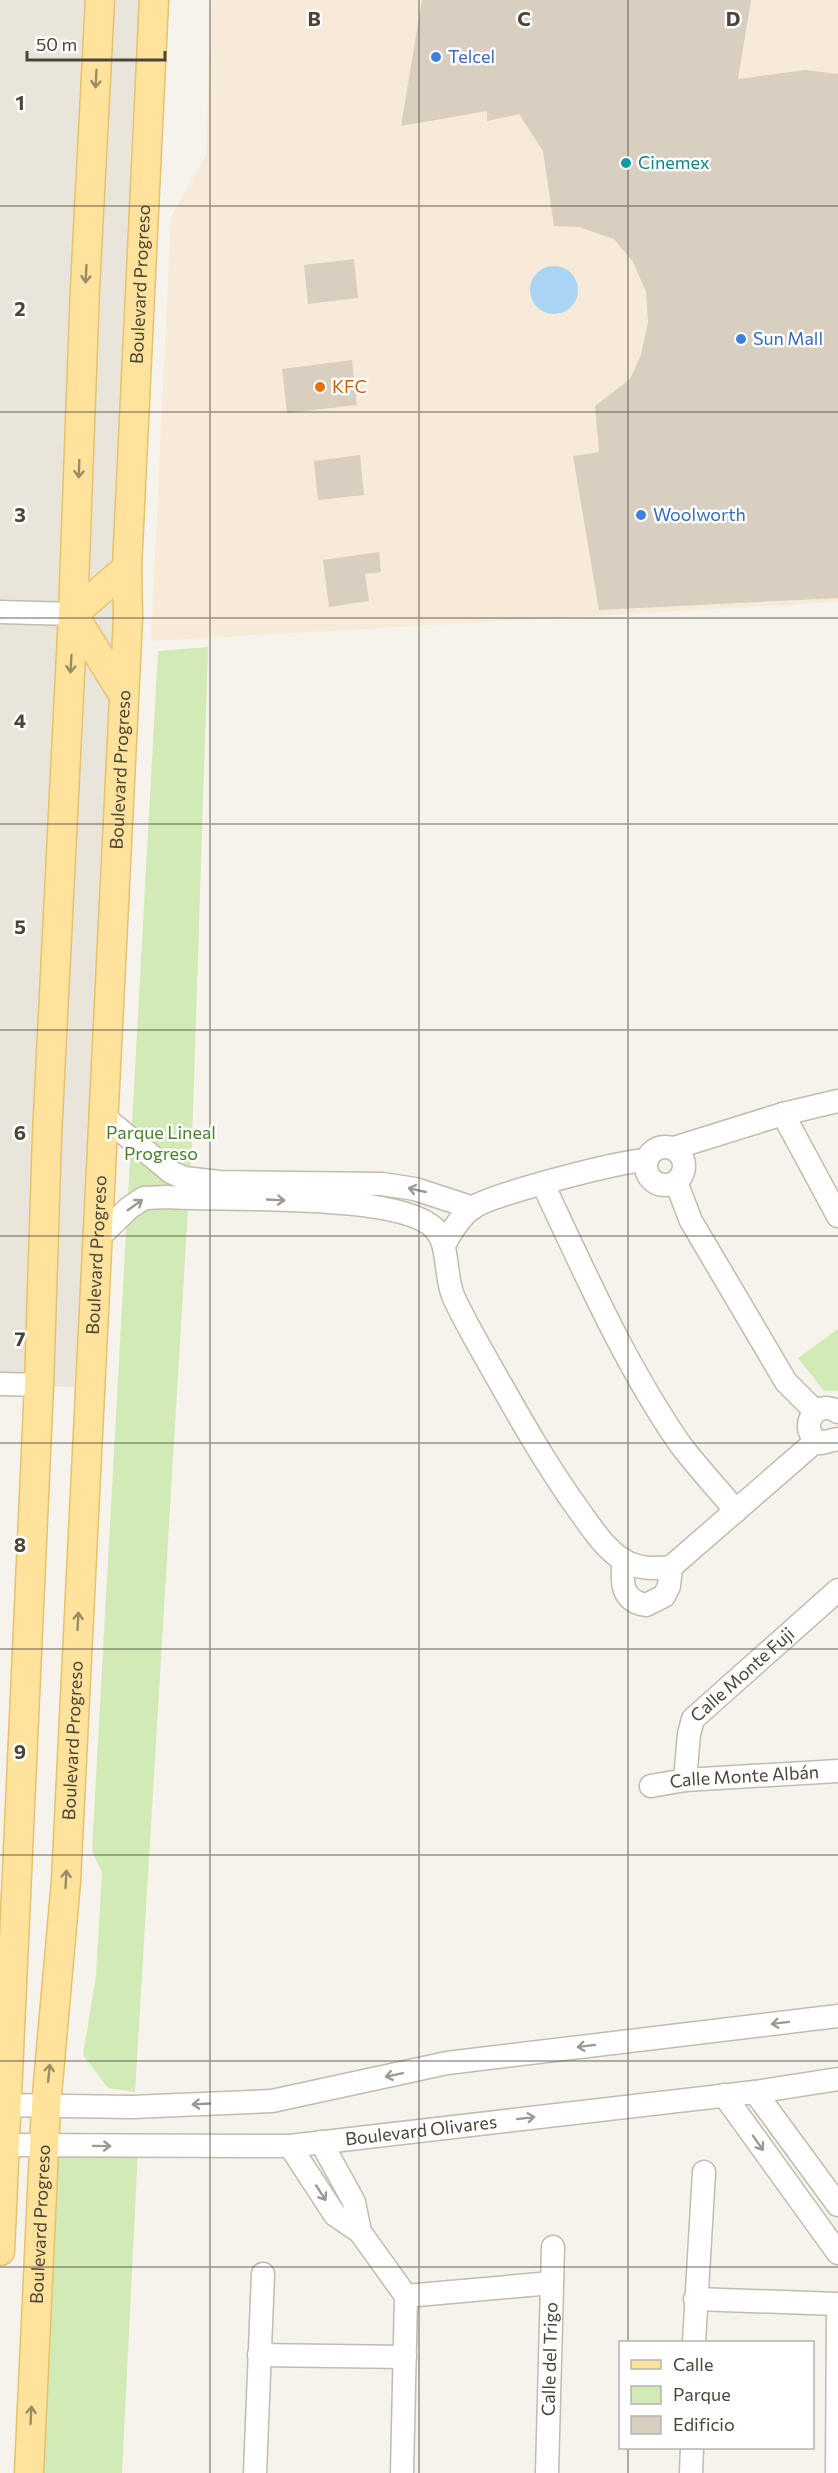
<svg xmlns="http://www.w3.org/2000/svg" width="838" height="2473" font-family="Commissioner,sans-serif">
	<rect width="100%" height="100%" fill="#f6f3ec"/>
	<!-- residential -->
	<path fill="#eae5da" d="M 0,0 L 154,0 L 89,1388 L 0,1383 Z"/>
	<!-- commercial -->
	<path fill="#f7ead8" d="M 211,0 L 838,0 L 838,602 L 151,641 L 171,217 L 206,155 Z"/>
	<!-- green -->
	<g fill="#d2eab5">
		<path d="M 208,647 L 192,1142 L 135,2092 L 108,2088 L 83,2055 L 96,1976 L 102,1872 L 92,1851 L 158,651 Z"/>
		<path d="M 838,1329 L 838,1391 L 824,1391 L 798,1358 Z"/>
		<path d="M 138,2150 L 122,2473 L 40,2473 L 56,2152 Z"/>
	</g>
	<!-- water -->
	<circle fill="#a9d4f2" cx="554" cy="290" r="24"/>
	<!-- building -->
	<g fill="#d8cfc1">
		<path d="M 422,0 L 751,0 L 738,79 L 805,70 L 838,74 L 838,598 L 599,610 L 573,456 L 599,452 L 595,406 L 630,379 L 641,355 L 648,322 L 646,292 L 633,262 L 614,239 L 579,227 L 554,226 L 543,151 L 519,114 L 487,121 L 487,111 L 401,126 Z"/>
		<path d="M 354,259 L 358,298 L 308,304 L 304,265 Z"/>
		<path d="M 352,360 L 357,405 L 287,413 L 282,369 Z"/>
		<path d="M 360,455 L 364,495 L 318,500 L 314,461 Z"/>
		<path d="M 379,552 L 381,572 L 365,574 L 369,601 L 329,607 L 323,560 Z"/>
	</g>
	<g fill="none" stroke-linecap="round" stroke-linejoin="round">
		<!-- minor casing -->
		<g stroke="#c2bbae" stroke-width="25">
			<g id="minor">
				<path d="M 0,612 L 73,614"/>
				<path d="M 783,1114 L 838,1216"/>
				<path d="M 103,1116 L 171,1172 L 184,1178 L 219,1182 L 382,1184 L 415,1189 L 473,1208"/>
				<circle cx="665" cy="1166" r="19"/>
				<path d="M 674,1148 L 783,1114 L 838,1101"/>
				<path d="M 676,1182 L 691,1221 L 786,1382 L 815,1411"/>
				<path d="M 543,1184 C 585,1273 624,1363 680,1444 C 697,1467 718,1489 736,1511"/>
				<path d="M 97,1239 L 129,1208 L 144,1198 L 168,1197 C 222,1201 401,1192 435,1229 C 450,1245 444,1277 454,1298 C 466,1324 481,1349 495,1374 C 521,1420 547,1466 578,1509 C 591,1527 604,1548 623,1560 C 638,1569 653,1569 671,1567 L 816,1441"/>
				<path d="M 444,1245 C 451,1232 460,1217 472,1208 C 493,1194 620,1161 647,1160"/>
				<path d="M 0,1384 L 39,1385"/>
				<path d="M 838,1412 C 814,1396 796,1432 821,1443 L 838,1439"/>
				<path d="M 624,1560 C 621,1581 621,1601 646,1605 L 664,1596 L 669,1586 L 671,1567"/>
				<path id="s1" d="M 685,1780 L 689,1734 L 693,1719 L 838,1590"/>
				<path id="s2" d="M 651,1786 L 685,1780 L 838,1771"/>
				<path d="M 755,2092 L 838,2205"/>
				<path d="M 724,2095 L 838,2253"/>
				<path d="M 0,2105 L 132,2107 L 272,2101 L 447,2063 L 838,2016"/>
				<path d="M 321,2142 L 354,2202 L 360,2232"/>
				<path id="s3" d="M 0,2145 L 290,2146 L 755,2092 L 838,2079"/>
				<path d="M 290,2146 L 335,2215 L 360,2232 L 406,2296"/>
				<path d="M 406,2296 L 551,2283"/>
				<path d="M 695,2299 L 838,2304"/>
				<path d="M 694,2342 L 704,2172"/>
				<path d="M 259,2355 L 405,2357"/>
				<path d="M 255,2473 L 263,2274"/>
				<path d="M 402,2473 L 406,2296"/>
				<path id="s4" d="M 547,2473 L 553,2247"/>
				<path d="M 691,2473 L 692,2448"/>
				<path d="M 837,2473 L 838,2315"/>
			</g>
		</g>
		<!-- major casing -->
		<g stroke="#e6c16a" stroke-width="31">
			<g id="major">
				<path d="M 123,694 L 73,614 L 127,568"/>
				<path d="M 0,2251 L 39,1385 L 47,1136 L 73,614 L 85,288 L 100,0"/>
				<path id="s5" d="M 29,2473 L 46,2106 L 66,1881 L 128,618 L 127,568 L 154,0"/>
			</g>
		</g>
		<!-- minor -->
		<use href="#minor" stroke="#fff" stroke-width="22"/>
		<!-- major -->
		<use href="#major" stroke="#ffe39c" stroke-width="28"/>
	</g>
	<!-- one-way arrows -->
	<defs><path id="oneway-shaft" d="M-6 0H5M1.5-3L5.5 0L1.5 3" fill="none" stroke-width="1.6" stroke-linecap="round" stroke-linejoin="round" transform="scale(1.5)"/></defs>
	<g stroke="#9c8c66">
		<use href="#oneway-shaft" transform="translate(96 79) rotate(93)"/>
		<use href="#oneway-shaft" transform="translate(86 274) rotate(93)"/>
		<use href="#oneway-shaft" transform="translate(79 469) rotate(92)"/>
		<use href="#oneway-shaft" transform="translate(71 664) rotate(93)"/>
		<use href="#oneway-shaft" transform="translate(78 1621) rotate(-87)"/>
		<use href="#oneway-shaft" transform="translate(66 1879) rotate(-87)"/>
		<use href="#oneway-shaft" transform="translate(49 2073) rotate(-84)"/>
		<use href="#oneway-shaft" transform="translate(31 2415) rotate(-87)"/>
	</g>
	<g stroke="#9c9892">
		<use href="#oneway-shaft" transform="translate(417 1190) rotate(-167)"/>
		<use href="#oneway-shaft" transform="translate(276 1200) rotate(3)"/>
		<use href="#oneway-shaft" transform="translate(135 1205) rotate(-35)"/>
		<use href="#oneway-shaft" transform="translate(780 2023) rotate(173)"/>
		<use href="#oneway-shaft" transform="translate(586 2046) rotate(173)"/>
		<use href="#oneway-shaft" transform="translate(394 2075) rotate(168)"/>
		<use href="#oneway-shaft" transform="translate(201 2104) rotate(177)"/>
		<use href="#oneway-shaft" transform="translate(526 2118) rotate(-7)"/>
		<use href="#oneway-shaft" transform="translate(758 2143) rotate(55)"/>
		<use href="#oneway-shaft" transform="translate(102 2146) rotate(1)"/>
		<use href="#oneway-shaft" transform="translate(321 2193) rotate(57)"/>
	</g>
	<!-- grid -->
	<path fill="none" stroke="#4b4439" stroke-width="1.5" stroke-opacity="0.55" d="M 210,0 L 210,2473M 419,0 L 419,2473M 628,0 L 628,2342M 0,206 L 838,206M 0,412 L 838,412M 0,618 L 838,618M 0,824 L 838,824M 0,1030 L 838,1030M 0,1236 L 838,1236M 0,1443 L 838,1443M 0,1649 L 838,1649M 0,1855 L 838,1855M 0,2061 L 838,2061M 0,2267 L 838,2267M 628,2448 L 628,2473"/>
	<!-- markers -->
	<g fill="#3f7fe0" stroke="#fff" stroke-width="2">
		<circle cx="436" cy="57" r="6"/>
		<circle cx="741" cy="339" r="6"/>
		<circle cx="641" cy="515" r="6"/>
	</g>
	<circle fill="#0f9aa8" stroke="#fff" stroke-width="2" cx="626" cy="163" r="6"/>
	<circle fill="#e8710a" stroke="#fff" stroke-width="2" cx="320" cy="387" r="6"/>
	<g text-anchor="middle" stroke-width="5" stroke-linejoin="round" paint-order="stroke">
		<!-- shop labels -->
		<g font-size="18" fill="#366cbe" stroke="#fff" text-anchor="start">
			<text x="448" y="63">Telcel</text>
			<text x="753" y="345">Sun Mall</text>
			<text x="653" y="521">Woolworth</text>
		</g>
		<!-- culture labels -->
		<g font-size="18" fill="#0d838f" stroke="#fff" text-anchor="start">
			<text x="638" y="169">Cinemex</text>
		</g>
		<!-- street labels -->
		<g font-size="18" fill="#4b4439" stroke="#fff">
			<text dy="6" stroke="none"><textPath href="#s5" startOffset="2192">Boulevard Progreso</textPath></text>
			<text dy="6" stroke="none"><textPath href="#s5" startOffset="1706">Boulevard Progreso</textPath></text>
			<text dy="6" stroke="none"><textPath href="#s5" startOffset="1220">Boulevard Progreso</textPath></text>
			<text dy="6" stroke="none"><textPath href="#s1" startOffset="128">Calle Monte Fuji</textPath></text>
			<text dy="6" stroke="none"><textPath href="#s5" startOffset="734">Boulevard Progreso</textPath></text>
			<text dy="6" stroke="none"><textPath href="#s2" startOffset="94">Calle Monte Albán</textPath></text>
			<text dy="6" stroke="none"><textPath href="#s3" startOffset="422">Boulevard Olivares</textPath></text>
			<text dy="6" stroke="none"><textPath href="#s5" startOffset="249">Boulevard Progreso</textPath></text>
			<text dy="6" stroke="none"><textPath href="#s4" startOffset="114">Calle del Trigo</textPath></text>
		</g>
		<!-- food labels -->
		<g font-size="18" fill="#c56008" stroke="#fff" text-anchor="start">
			<text x="332" y="393">KFC</text>
		</g>
		<!-- park labels -->
		<g font-size="18" fill="#4a7f2a" stroke="#fff">
			<text x="161" y="1139">Parque Lineal<tspan x="161" dy="21">Progreso</tspan></text>
		</g>
	</g>
	<g font-size="20" text-anchor="middle" font-weight="bold" fill="#4b4439" stroke="#fff" stroke-width="5" stroke-linejoin="round" paint-order="stroke">
		<text x="314" y="26">B</text>
		<text x="524" y="26">C</text>
		<text x="733" y="26">D</text>
		<text x="20" y="110">1</text>
		<text x="20" y="316">2</text>
		<text x="20" y="522">3</text>
		<text x="20" y="728">4</text>
		<text x="20" y="934">5</text>
		<text x="20" y="1140">6</text>
		<text x="20" y="1346">7</text>
		<text x="20" y="1552">8</text>
		<text x="20" y="1759">9</text>
	</g>
	<!-- legend -->
	<rect x="619" y="2341" width="195" height="108" fill="#ffffff" stroke="#b7b4b0" stroke-width="1.5"/>
	<rect x="631" y="2360" width="30" height="9" fill="#ffe39c" stroke="#b7b4b0" stroke-width="1.5"/>
	<text x="673" y="2371" font-size="18" fill="#4b4439">Calle</text>
	<rect x="631" y="2386" width="30" height="18" fill="#d2eab5" stroke="#b7b4b0" stroke-width="1.5"/>
	<text x="673" y="2401" font-size="18" fill="#4b4439">Parque</text>
	<rect x="631" y="2416" width="30" height="18" fill="#d8cfc1" stroke="#b7b4b0" stroke-width="1.5"/>
	<text x="673" y="2431" font-size="18" fill="#4b4439">Edificio</text>
	<!-- scale -->
	<path d="M27 51v9h138v-9" fill="none" stroke="#4b4439" stroke-width="3"/>
	<text x="36" y="51" font-size="18" fill="#4b4439" stroke="#ffffff" stroke-width="4.5" paint-order="stroke">50 m</text>
</svg>
